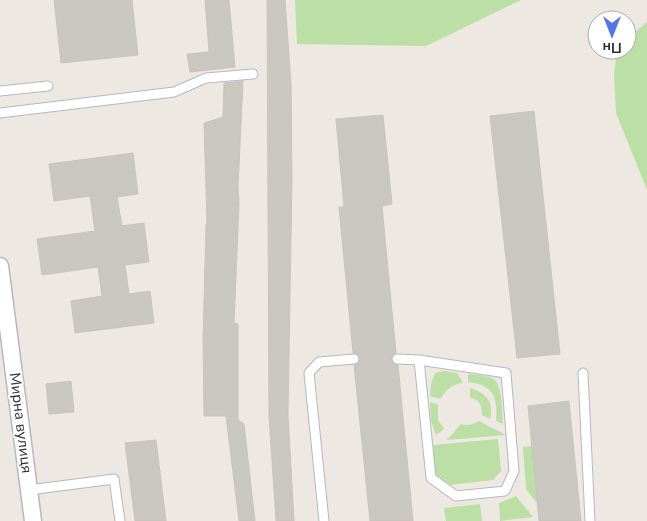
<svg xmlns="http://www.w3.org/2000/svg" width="647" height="521" font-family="'Nunito Sans',sans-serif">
	<rect width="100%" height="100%" fill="#eee8e2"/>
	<!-- green -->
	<g fill="#bbdfa4">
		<path d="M 295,0 L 521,0 L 426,46 L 297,44 Z"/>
		<path d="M 647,22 L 647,190 L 616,113 L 614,75 L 617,50 L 627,50 L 627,39 Z"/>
		<path d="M 445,371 L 457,373 L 463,383 C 450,385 448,389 440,399 L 430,396 L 431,384 L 435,373 Z"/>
		<path d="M 468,374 C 476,375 486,375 492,378 C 503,383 502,413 503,424 L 496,421 C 497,410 497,395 487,388 C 482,384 474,383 468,382 Z"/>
		<path d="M 470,388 C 485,392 495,402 490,419 L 482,415 C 482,405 480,399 470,398 Z"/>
		<path d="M 430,402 L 438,405 L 438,420 L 444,429 L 436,435 L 431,421 Z"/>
		<path d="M 479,421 L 506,435 L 447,440 L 461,424 C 468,426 472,425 479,421 Z"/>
		<path d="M 498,439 L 501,471 L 493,480 L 450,485 L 435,474 L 433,445 Z"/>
		<path d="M 532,446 L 537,503 L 526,489 L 523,447 Z"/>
		<path d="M 516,496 L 533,517 L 500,521 L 499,503 Z"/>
		<path d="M 480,504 L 482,521 L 446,521 L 444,508 Z"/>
	</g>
	<!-- building -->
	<g fill="#cac6c0" stroke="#c9c4bb">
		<path d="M 54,0 L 132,0 L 138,55 L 61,63 Z"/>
		<path d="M 205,0 L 229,0 L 235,67 L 190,72 L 187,54 L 209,52 Z"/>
		<path d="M 267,0 L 285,0 L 291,83 L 292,179 L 288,414 L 294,521 L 276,521 L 269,417 Z"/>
		<path d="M 243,81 L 238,187 L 239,204 L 234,323 L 238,324 L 238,420 L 244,424 L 255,521 L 239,521 L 226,416 L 204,416 L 203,340 L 206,224 L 207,224 L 204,123 L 223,117 L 224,83 Z"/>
		<path d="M 534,111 L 560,354 L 517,358 L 490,116 Z"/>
		<path d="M 383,115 L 392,204 L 382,206 L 396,353 L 392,355 L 391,359 L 393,364 L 398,365 L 413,521 L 370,521 L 354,365 L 359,362 L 360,358 L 357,354 L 353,353 L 339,207 L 344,207 L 336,119 Z"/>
		<path d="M 133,153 L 138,194 L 117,197 L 122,226 L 144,223 L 149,262 L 125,265 L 129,294 L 150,291 L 154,323 L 75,333 L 71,301 L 102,296 L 98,267 L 42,275 L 37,239 L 95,231 L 90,196 L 54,201 L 49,164 Z"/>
		<path d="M 71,381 L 74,412 L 49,414 L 46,384 Z"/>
		<path d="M 569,401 L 581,521 L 539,521 L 528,406 Z"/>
		<path d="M 156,440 L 166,521 L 135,521 L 125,443 Z"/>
	</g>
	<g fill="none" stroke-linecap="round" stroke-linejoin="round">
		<!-- lane casing -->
		<g stroke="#b5b8c0" stroke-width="11">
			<g id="lane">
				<path d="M 0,91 L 48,86"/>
				<path d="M 0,113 L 174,92 L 206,78 L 253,74"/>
				<path d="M 397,359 L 419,360 L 431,478 L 456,496 L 505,491 L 514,471 L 506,373 L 419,360"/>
				<path d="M 583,373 L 590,521"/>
				<path d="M 29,490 L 114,479 L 120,521"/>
				<path d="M 324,521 L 309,373 L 319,362 L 354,359"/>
			</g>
		</g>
		<!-- street casing -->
		<g stroke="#b5b8c0" stroke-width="19">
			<path id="street" d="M 0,266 L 33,521"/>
		</g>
		<!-- lane -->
		<use href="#lane" stroke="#fff" stroke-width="9"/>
		<!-- street -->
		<use href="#street" stroke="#fff" stroke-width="16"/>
	</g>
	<g text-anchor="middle" stroke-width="4" stroke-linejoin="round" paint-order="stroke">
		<!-- street labels -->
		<g font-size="15" fill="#2e2e2e" stroke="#fff">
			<text transform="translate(21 423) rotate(83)" y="5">Мирна вулиця</text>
		</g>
	</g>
	<!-- north arrow -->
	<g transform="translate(612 35) rotate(180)"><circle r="24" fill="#ffffff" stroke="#ababab"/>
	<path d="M0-4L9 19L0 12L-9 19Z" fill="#5277eb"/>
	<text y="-8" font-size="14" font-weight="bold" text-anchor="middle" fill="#2e2e2e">Пн</text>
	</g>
</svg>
